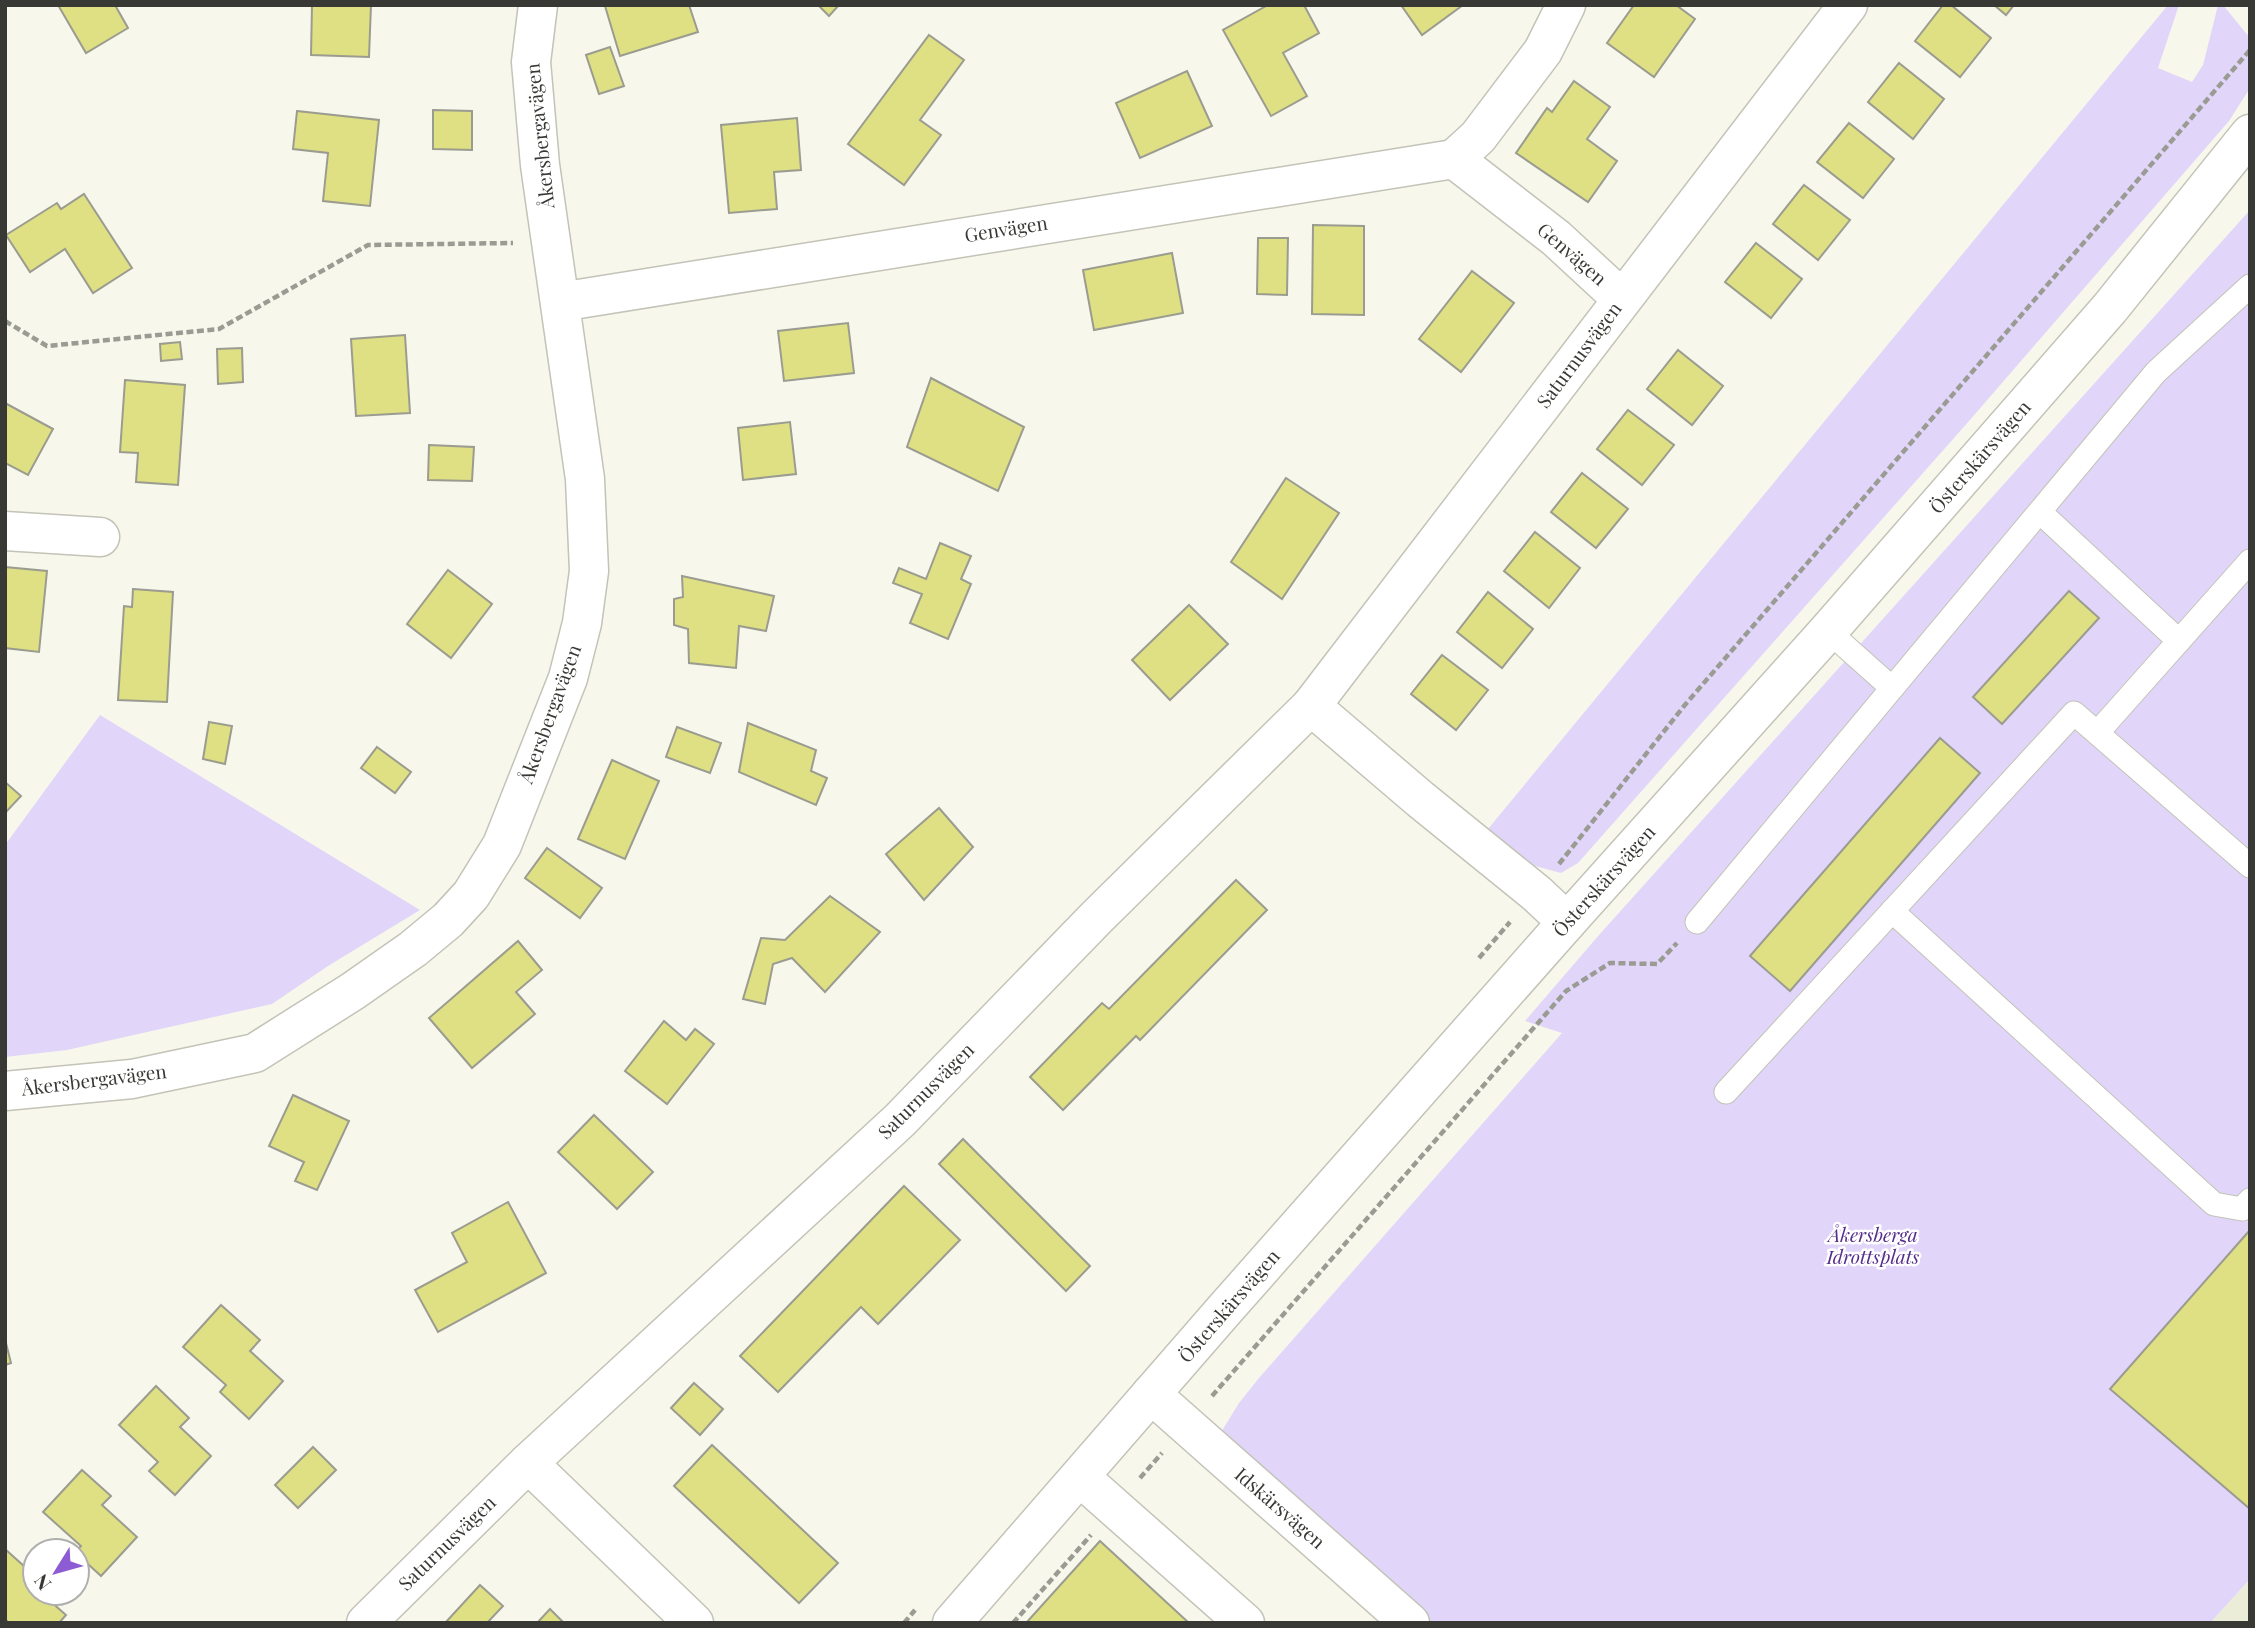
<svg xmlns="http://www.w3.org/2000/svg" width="2255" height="1628" font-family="'Playfair Display',serif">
	<rect width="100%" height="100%" fill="#f7f8eb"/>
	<!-- built -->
	<path fill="#ecedd9" d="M 2250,1579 L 2250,1623 L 2210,1623 Z"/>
	<!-- green -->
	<g fill="#e1d5fa">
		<path d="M 2168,5 L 2179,5 L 2158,68 L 2192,82 L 2203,65 L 2218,5 L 2223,5 L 2250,38 L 2250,88 L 2229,121 L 1969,421 L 1578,863 L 1561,873 L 1517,861 L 1483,835 Z"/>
		<path d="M 2250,210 L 2250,1579 L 2210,1623 L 1423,1623 L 1215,1442 L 1239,1403 L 1259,1378 L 1562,1033 L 1525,1021 L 1599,935 Z"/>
		<path d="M 100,715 L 420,910 L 328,966 L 272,1004 L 67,1050 L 5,1057 L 5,845 Z"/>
	</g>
	<!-- building -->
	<g fill="#dfdf83" stroke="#9b9c90" stroke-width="2">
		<path d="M 58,5 L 115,5 L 128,28 L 86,53 Z"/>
		<path d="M 312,5 L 371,5 L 369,57 L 311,55 Z"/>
		<path d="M 689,5 L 698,32 L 620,56 L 605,6 Z"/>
		<path d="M 818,5 L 839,5 L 829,16 Z"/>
		<path d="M 1268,5 L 1304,5 L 1319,33 L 1283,53 L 1307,96 L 1271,116 L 1223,30 Z"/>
		<path d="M 1401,5 L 1463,5 L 1422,35 Z"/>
		<path d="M 1634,5 L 1676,5 L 1695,19 L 1654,77 L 1607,43 Z"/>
		<path d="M 1943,5 L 1951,5 L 1991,38 L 1960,77 L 1915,41 Z"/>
		<path d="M 1994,5 L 2014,5 L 2006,15 Z"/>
		<path d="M 929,35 L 964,60 L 920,120 L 941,135 L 904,185 L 848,144 Z"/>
		<path d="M 610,47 L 624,86 L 599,94 L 586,55 Z"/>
		<path d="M 1899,63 L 1944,99 L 1913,139 L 1868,102 Z"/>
		<path d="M 1187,71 L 1212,126 L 1140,158 L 1116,103 Z"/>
		<path d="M 1574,81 L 1610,107 L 1587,139 L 1617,161 L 1588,202 L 1516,153 L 1547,108 L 1552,112 Z"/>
		<path d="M 433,110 L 472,111 L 472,150 L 433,149 Z"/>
		<path d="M 297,111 L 379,120 L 370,206 L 323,201 L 328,153 L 293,149 Z"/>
		<path d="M 797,118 L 801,170 L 774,172 L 777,209 L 729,213 L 721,125 Z"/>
		<path d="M 1849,123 L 1894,159 L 1863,198 L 1817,162 Z"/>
		<path d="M 1804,185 L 1850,220 L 1818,260 L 1773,224 Z"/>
		<path d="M 84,194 L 132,268 L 93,293 L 65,249 L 30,272 L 6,235 L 57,203 L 61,209 Z"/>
		<path d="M 1313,225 L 1364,226 L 1364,315 L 1312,314 Z"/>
		<path d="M 1258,238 L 1288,238 L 1287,295 L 1257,294 Z"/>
		<path d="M 1756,243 L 1802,279 L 1771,318 L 1725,282 Z"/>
		<path d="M 1172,253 L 1183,313 L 1094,330 L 1083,270 Z"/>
		<path d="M 1472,271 L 1514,303 L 1461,372 L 1419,339 Z"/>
		<path d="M 848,323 L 854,373 L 784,381 L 778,331 Z"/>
		<path d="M 405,335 L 410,413 L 356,416 L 351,339 Z"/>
		<path d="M 180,342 L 182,359 L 161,361 L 160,344 Z"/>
		<path d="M 242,348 L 243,382 L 218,384 L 217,349 Z"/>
		<path d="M 1678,350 L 1723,386 L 1692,425 L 1647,389 Z"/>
		<path d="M 931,378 L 1024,427 L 998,491 L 907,447 Z"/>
		<path d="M 125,380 L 185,385 L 178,485 L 136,482 L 138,453 L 120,452 Z"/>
		<path d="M 5,403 L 53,429 L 28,475 L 5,463 Z"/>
		<path d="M 1628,410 L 1674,445 L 1642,485 L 1597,449 Z"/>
		<path d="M 790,422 L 796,474 L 743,480 L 738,428 Z"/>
		<path d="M 429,445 L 474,447 L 472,481 L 428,480 Z"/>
		<path d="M 1582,473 L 1628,509 L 1596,548 L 1551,512 Z"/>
		<path d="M 1286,478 L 1339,513 L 1282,599 L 1231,562 Z"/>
		<path d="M 1535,532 L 1580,568 L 1549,608 L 1504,571 Z"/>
		<path d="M 940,543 L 971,556 L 961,579 L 971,584 L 948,639 L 910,623 L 922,594 L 893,583 L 899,568 L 926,579 Z"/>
		<path d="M 5,567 L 47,571 L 39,652 L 5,648 Z"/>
		<path d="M 448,570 L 492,604 L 451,658 L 407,624 Z"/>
		<path d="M 682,576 L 774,596 L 766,631 L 739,626 L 736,668 L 689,663 L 688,629 L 674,625 L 674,599 L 683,597 Z"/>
		<path d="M 133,589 L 173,592 L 167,702 L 118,700 L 124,606 L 132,607 Z"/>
		<path d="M 2069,591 L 2099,618 L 2002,724 L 1973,697 Z"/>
		<path d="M 1488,592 L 1533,629 L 1502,668 L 1457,632 Z"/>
		<path d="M 1189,605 L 1228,644 L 1170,700 L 1132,660 Z"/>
		<path d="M 1442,655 L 1488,690 L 1456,730 L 1411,694 Z"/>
		<path d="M 209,722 L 232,726 L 225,764 L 203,759 Z"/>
		<path d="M 748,723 L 816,750 L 811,771 L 827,778 L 816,805 L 739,772 Z"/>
		<path d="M 677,727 L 721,743 L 710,773 L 666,757 Z"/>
		<path d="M 1940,738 L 1980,773 L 1790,991 L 1750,956 Z"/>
		<path d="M 377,747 L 411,772 L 395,793 L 361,768 Z"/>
		<path d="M 612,760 L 659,781 L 625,859 L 578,839 Z"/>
		<path d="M 5,782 L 21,796 L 5,813 Z"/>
		<path d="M 939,808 L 973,847 L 924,900 L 886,854 Z"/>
		<path d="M 547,848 L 602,888 L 580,918 L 525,878 Z"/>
		<path d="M 1236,880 L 1267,910 L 1140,1040 L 1136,1036 L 1063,1110 L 1030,1077 L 1102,1003 L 1109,1009 Z"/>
		<path d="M 830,896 L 880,932 L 825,992 L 792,958 L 773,964 L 765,1004 L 743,999 L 761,938 L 785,940 Z"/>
		<path d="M 518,941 L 542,970 L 516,992 L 535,1014 L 472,1068 L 429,1018 Z"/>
		<path d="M 664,1021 L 686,1040 L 695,1029 L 714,1044 L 667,1104 L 625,1071 Z"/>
		<path d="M 293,1095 L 349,1121 L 317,1190 L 295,1181 L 304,1162 L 269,1146 Z"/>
		<path d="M 594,1115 L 653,1172 L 617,1209 L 558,1152 Z"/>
		<path d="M 963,1139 L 1090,1266 L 1066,1291 L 939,1164 Z"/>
		<path d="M 904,1186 L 960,1240 L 878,1324 L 861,1307 L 778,1392 L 740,1356 Z"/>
		<path d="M 508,1202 L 546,1273 L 438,1332 L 415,1290 L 467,1262 L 452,1233 Z"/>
		<path d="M 2250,1230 L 2250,1509 L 2110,1389 Z"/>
		<path d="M 221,1305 L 260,1340 L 250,1351 L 283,1381 L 249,1419 L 220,1392 L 226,1385 L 183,1347 Z"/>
		<path d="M 5,1339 L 11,1363 L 5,1365 Z"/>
		<path d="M 694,1383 L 723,1409 L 700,1435 L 671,1408 Z"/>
		<path d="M 156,1386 L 189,1418 L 180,1427 L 211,1456 L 175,1495 L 149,1471 L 158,1462 L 119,1425 Z"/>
		<path d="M 712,1445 L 838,1563 L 799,1603 L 674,1486 Z"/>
		<path d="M 313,1447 L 336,1470 L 298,1508 L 275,1485 Z"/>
		<path d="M 82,1470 L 111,1496 L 102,1505 L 137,1537 L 101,1576 L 77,1554 L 76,1551 L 81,1546 L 43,1512 Z"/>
		<path d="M 1100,1541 L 1189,1623 L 1026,1623 Z"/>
		<path d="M 5,1549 L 35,1576 L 35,1583 L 33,1586 L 35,1593 L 41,1593 L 66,1615 L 59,1623 L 9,1623 L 5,1619 Z"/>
		<path d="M 480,1585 L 503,1606 L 487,1623 L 445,1623 Z"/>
		<path d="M 550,1609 L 564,1623 L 537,1623 Z"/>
	</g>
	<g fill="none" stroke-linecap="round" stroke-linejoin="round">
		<!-- lane casing -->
		<g stroke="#c3c3b7" stroke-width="25">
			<g id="lane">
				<path d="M 2040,512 L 2179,641"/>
				<path d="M 1828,631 L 1892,688"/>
				<path d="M 2098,732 L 2250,561"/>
				<path d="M 1892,911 L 2214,1204 L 2242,1209 L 2250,1200"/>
				<path d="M 1697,922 L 2156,372 L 2250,286"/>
				<path d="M 1726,1092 L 2074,713 L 2250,866"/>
			</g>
		</g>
		<!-- street casing -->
		<g stroke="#c3c3b7" stroke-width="41">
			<g id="street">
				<path d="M 1454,159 L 1478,137 L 1543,51 L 1566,5"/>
				<path d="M 560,302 L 1454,159 L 1556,238 L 1622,299"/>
				<path d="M 5,531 L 100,537"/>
				<path d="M 1567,922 L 1536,893 L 1420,799 L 1311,706 L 1848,5"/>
				<path d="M 5,1091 L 132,1079 L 255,1053 L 353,991 L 413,949 L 448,920 L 471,895 L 502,845 L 568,678 L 582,623 L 589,571 L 585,479 L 540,165 L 531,62 L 538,5"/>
				<path d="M 1151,1394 L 1410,1623"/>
				<path d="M 528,1463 L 694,1623"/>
				<path d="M 1080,1477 L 1245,1623"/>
				<path d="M 366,1623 L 528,1463 L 900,1120 L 1097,917 L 1311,706"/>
				<path d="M 952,1623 L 1226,1308 L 1567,922 L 1828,631 L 2110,308 L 2250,134"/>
			</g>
		</g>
		<!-- path -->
		<g stroke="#9a9b92" stroke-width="4.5" stroke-dasharray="7 3.5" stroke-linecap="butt">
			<path d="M 5,321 L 47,346 L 219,329 L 368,245 L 513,243"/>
			<path d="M 1559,864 L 1684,706 L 2250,50"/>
			<path d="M 1479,958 L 1510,922"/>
			<path d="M 1212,1396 L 1566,991 L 1610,963 L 1657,964 L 1677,943"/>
			<path d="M 1140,1478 L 1162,1453"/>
			<path d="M 904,1623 L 915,1610"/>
			<path d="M 1013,1623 L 1091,1535"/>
		</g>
		<!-- lane -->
		<use href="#lane" stroke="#fff" stroke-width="23"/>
		<!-- street -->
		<use href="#street" stroke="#fff" stroke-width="38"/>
	</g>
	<g text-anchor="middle" stroke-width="5" stroke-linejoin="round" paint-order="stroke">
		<!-- street labels -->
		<g font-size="19" fill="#383934" stroke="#fff">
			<text transform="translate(540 136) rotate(-96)" y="7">Åkersbergavägen</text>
			<text transform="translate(1006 229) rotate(-9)" y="7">Genvägen</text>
			<text transform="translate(1572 254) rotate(41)" y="7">Genvägen</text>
			<text transform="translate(1579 355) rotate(-53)" y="7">Saturnusvägen</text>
			<text transform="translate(1980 457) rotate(-49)" y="7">Österskärsvägen</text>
			<text transform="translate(550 714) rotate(-70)" y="7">Åkersbergavägen</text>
			<text transform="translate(1604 881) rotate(-48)" y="7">Österskärsvägen</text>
			<text transform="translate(94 1080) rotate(-7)" y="7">Åkersbergavägen</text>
			<text transform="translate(926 1091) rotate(-45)" y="7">Saturnusvägen</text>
			<text transform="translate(1229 1306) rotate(-49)" y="7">Österskärsvägen</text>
			<text transform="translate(1280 1508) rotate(41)" y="7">Idskärsvägen</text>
			<text transform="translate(447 1543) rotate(-44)" y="7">Saturnusvägen</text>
		</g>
		<!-- park labels -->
		<g font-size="19" font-style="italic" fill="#562e8a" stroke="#fff">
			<text x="1873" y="1242">Åkersberga<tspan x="1873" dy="22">Idrottsplats</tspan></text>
		</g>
	</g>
	<!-- border -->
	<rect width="2255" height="1628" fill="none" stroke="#383934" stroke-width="14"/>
	<!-- north arrow -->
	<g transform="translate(56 1572) rotate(233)"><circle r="33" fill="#ffffff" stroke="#afb0ae" stroke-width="2"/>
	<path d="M0-5L12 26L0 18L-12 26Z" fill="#8d5bd4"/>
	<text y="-10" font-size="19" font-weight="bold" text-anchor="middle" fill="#383934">N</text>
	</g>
</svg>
